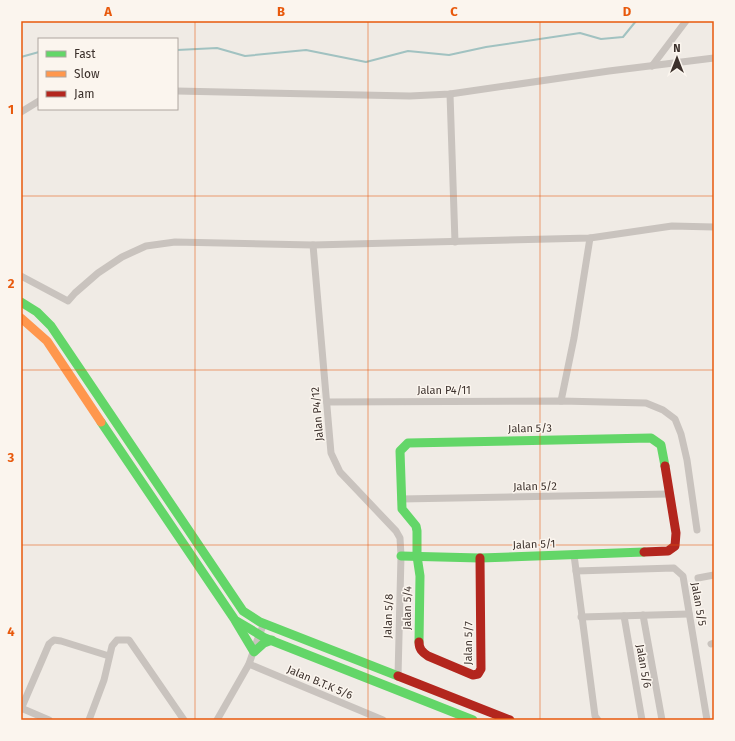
<svg xmlns="http://www.w3.org/2000/svg" width="735" height="741" font-family="'Fira Sans',sans-serif">
	<rect width="100%" height="100%" fill="#f0ebe5"/>
	<g fill="none" stroke-linecap="round" stroke-linejoin="round">
		<!-- stream -->
		<g stroke="#a1c2c1" stroke-width="2">
			<path d="M 177,50 L 217,48 L 245,56 L 306,50 L 366,62 L 408,51 L 449,55 L 486,47 L 580,33 L 601,39 L 623,37 L 636,21"/>
			<path d="M 21,57 L 39,52"/>
		</g>
		<!-- street -->
		<g stroke="#c9c3be" stroke-width="7">
			<path d="M 652,66 L 686,21"/>
			<path d="M 177,91 L 410,96 L 450,94 L 609,71 L 714,58"/>
			<path d="M 450,94 L 455,242"/>
			<path d="M 21,112 L 39,101"/>
			<path d="M 313,245 L 331,453 L 340,472 L 396,531 L 400,538 L 401,556 L 398,676"/>
			<path d="M 21,276 L 68,301 L 75,293 L 98,273 L 122,257 L 146,246 L 175,242 L 313,245 L 590,238 L 672,226 L 714,227"/>
			<path d="M 561,401 L 574,338 L 590,238"/>
			<path d="M 327,402 L 561,401 L 646,403 L 663,410 L 675,419 L 681,434 L 687,460 L 697,530"/>
			<path d="M 401,499 L 669,494"/>
			<path d="M 574,555 L 595,716 L 598,720"/>
			<path d="M 576,571 L 674,568 L 683,576 L 707,720"/>
			<path d="M 698,578 L 714,575"/>
			<path d="M 643,615 L 662,720"/>
			<path d="M 624,616 L 642,720"/>
			<path d="M 581,617 L 689,614"/>
			<path d="M 711,644 L 714,643"/>
			<path d="M 249,664 L 383,720"/>
			<path d="M 21,708 L 49,720"/>
			<path d="M 21,709 L 49,644 L 54,640 L 61,641 L 109,656"/>
			<path d="M 89,720 L 104,680 L 112,646 L 117,640 L 129,640 L 184,720"/>
			<path d="M 217,720 L 249,664 L 259,635 L 264,624"/>
		</g>
		<!-- fast -->
		<g stroke="#63d668" stroke-width="9">
			<path d="M 21,302 L 37,312 L 51,326 L 243,611 L 260,622 L 398,676"/>
			<path d="M 101,422 L 235,620 L 265,638 L 473,720"/>
			<path d="M 401,556 L 480,558 L 644,552"/>
			<path d="M 236,622 L 254,652 L 264,643 L 272,640"/>
			<path d="M 419,642 L 420,576 L 417,556 L 417,531 L 416,526 L 402,509 L 400,451 L 408,443 L 651,438 L 661,445 L 665,466"/>
		</g>
		<!-- slow -->
		<path stroke="#ff974d" stroke-width="9" d="M 21,318 L 47,341 L 101,422"/>
		<!-- jam -->
		<g stroke="#b3261e" stroke-width="9">
			<path d="M 644,552 L 668,551 L 675,546 L 676,533 L 665,466"/>
			<path d="M 419,642 C 419,649 422,652 428,656 L 473,675 L 478,674 L 481,669 L 480,558"/>
			<path d="M 398,676 L 510,720"/>
		</g>
	</g>
	<!-- grid -->
	<path fill="none" stroke="#e8590c" stroke-width="1" stroke-opacity="0.55" d="M 195,21 L 195,720M 368,21 L 368,720M 540,21 L 540,720M 21,196 L 714,196M 21,370 L 714,370M 21,545 L 714,545"/>
	<g text-anchor="middle" stroke-width="3" stroke-linejoin="round" paint-order="stroke">
		<!-- street labels -->
		<g font-size="11" fill="#3b302b" stroke="#fbf5ee">
			<text x="444" y="394">Jalan P4/11</text>
			<text transform="translate(317 414) rotate(-95)" y="4">Jalan P4/12</text>
			<text transform="translate(530 428) rotate(-1)" y="4">Jalan 5/3</text>
			<text transform="translate(535 486) rotate(-1)" y="4">Jalan 5/2</text>
			<text transform="translate(534 544) rotate(-2)" y="4">Jalan 5/1</text>
			<text transform="translate(699 604) rotate(80)" y="4">Jalan 5/5</text>
			<text transform="translate(407 608) rotate(-89)" y="4">Jalan 5/4</text>
			<text transform="translate(388 616) rotate(-88)" y="4">Jalan 5/8</text>
			<text transform="translate(468 643) rotate(-89)" y="4">Jalan 5/7</text>
			<text transform="translate(644 666) rotate(80)" y="4">Jalan 5/6</text>
			<text transform="translate(320 682) rotate(23)" y="4">Jalan B.T.K 5/6</text>
		</g>
	</g>
	<!-- border -->
	<rect width="735" height="741" fill="none" stroke="#fbf5ee" stroke-width="44"/>
	<!-- legend -->
	<rect x="38" y="38" width="140" height="72" fill="#fbf5ee" stroke="#aea6a0"/>
	<rect x="46" y="51" width="20" height="6" fill="#63d668" stroke="#aea6a0"/>
	<text x="74" y="58" font-size="12" fill="#3b302b">Fast</text>
	<rect x="46" y="71" width="20" height="6" fill="#ff974d" stroke="#aea6a0"/>
	<text x="74" y="78" font-size="12" fill="#3b302b">Slow</text>
	<rect x="46" y="91" width="20" height="6" fill="#b3261e" stroke="#aea6a0"/>
	<text x="74" y="98" font-size="12" fill="#3b302b">Jam</text>
	<!-- north arrow -->
	<g transform="translate(677 58)" stroke="#fbf5ee" stroke-width="3" paint-order="stroke">
	<path d="M0-3L7 15L0 10L-7 15Z" fill="#3b302b"/>
	<text y="-6" font-size="11" font-weight="bold" text-anchor="middle" fill="#3b302b">N</text>
	</g>
	<rect x="22" y="22" width="691" height="697" fill="none" stroke="#e8590c" stroke-width="1.5"/>
	<g font-size="13" text-anchor="middle" font-weight="bold" fill="#e8590c">
		<text x="108" y="16">A</text>
		<text x="281" y="16">B</text>
		<text x="454" y="16">C</text>
		<text x="627" y="16">D</text>
		<text x="11" y="114">1</text>
		<text x="11" y="288">2</text>
		<text x="11" y="462">3</text>
		<text x="11" y="636">4</text>
	</g>
</svg>
